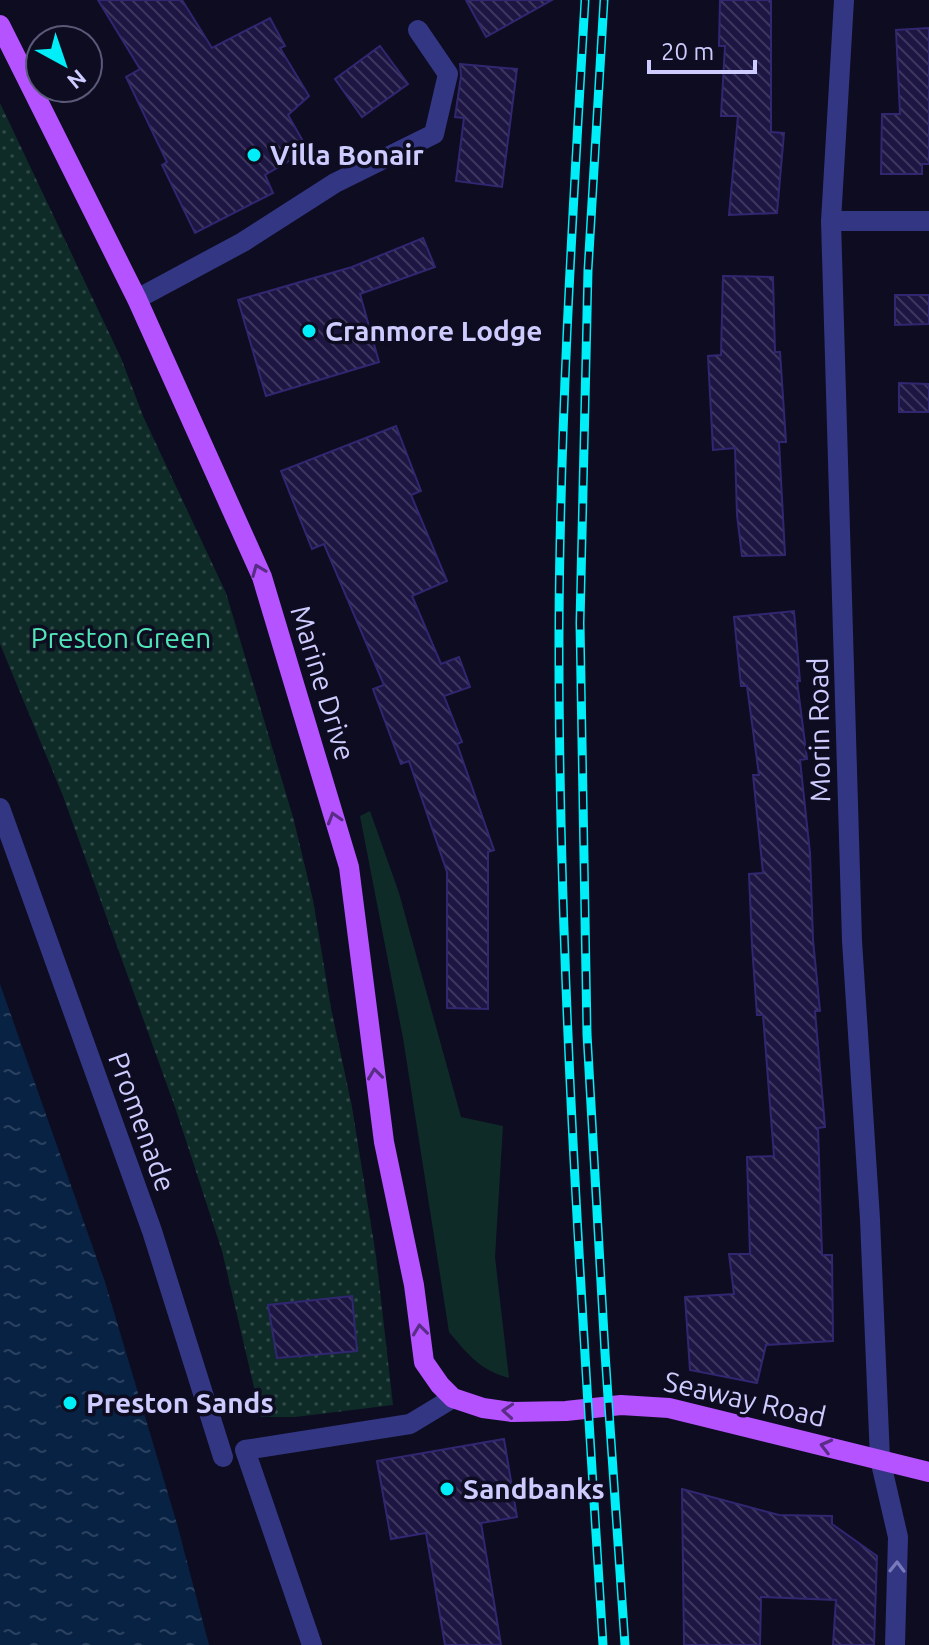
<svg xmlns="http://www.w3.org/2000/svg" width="929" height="1645" font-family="Ubuntu,sans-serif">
	<defs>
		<pattern id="park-dots" width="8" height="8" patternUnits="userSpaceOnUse" patternTransform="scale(2)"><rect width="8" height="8" fill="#0e2b28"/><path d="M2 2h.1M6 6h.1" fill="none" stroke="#304948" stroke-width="1.8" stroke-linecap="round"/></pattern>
		<pattern id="water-ripples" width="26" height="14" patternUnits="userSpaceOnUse" patternTransform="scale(2)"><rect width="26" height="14" fill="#082244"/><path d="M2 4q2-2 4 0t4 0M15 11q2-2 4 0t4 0" fill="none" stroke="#2b4160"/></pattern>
		<pattern id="building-back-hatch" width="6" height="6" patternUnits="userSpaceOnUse" patternTransform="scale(2)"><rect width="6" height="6" fill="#1d1643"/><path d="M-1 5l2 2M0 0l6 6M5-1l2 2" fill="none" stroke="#3d375f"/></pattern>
	</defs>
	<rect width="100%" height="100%" fill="#0e0c21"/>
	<!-- grass -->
	<path fill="#0e2b28" d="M 370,811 L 399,893 L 461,1117 L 503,1126 L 495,1257 L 509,1378 C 478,1369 469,1355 449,1332 L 403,1038 L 360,816 Z"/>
	<!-- park -->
	<path fill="url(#park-dots)" d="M 0,103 L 121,358 L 143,416 L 226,593 L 293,817 L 313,900 L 331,1008 L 352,1107 L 376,1256 L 393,1405 L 295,1417 L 261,1417 L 222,1251 L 176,1110 L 63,796 L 0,644 Z"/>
	<!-- water -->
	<path fill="url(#water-ripples)" d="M 0,984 L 105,1282 L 177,1524 L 209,1645 L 0,1645 Z"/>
	<!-- building -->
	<g fill="url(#building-back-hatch)" stroke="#312771" stroke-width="2">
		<path d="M 98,0 L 182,0 L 212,48 L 270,18 L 285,46 L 280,48 L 309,96 L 288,115 L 308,150 L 265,175 L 273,193 L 195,233 L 162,165 L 167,162 L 126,77 L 140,69 Z"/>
		<path d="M 466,0 L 552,0 L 486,37 Z"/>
		<path d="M 720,0 L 771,0 L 771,132 L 784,133 L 777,213 L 729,215 L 738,116 L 721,116 L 725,46 L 719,46 Z"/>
		<path d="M 929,28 L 929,164 L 922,164 L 922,174 L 881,174 L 882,114 L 900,114 L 896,30 Z"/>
		<path d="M 380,46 L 408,84 L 362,117 L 335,79 Z"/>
		<path d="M 460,64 L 517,69 L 502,187 L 456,181 L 464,118 L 455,117 L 461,76 Z"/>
		<path d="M 423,238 L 435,267 L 360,294 L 379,362 L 266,396 L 238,300 L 352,267 Z"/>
		<path d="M 723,276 L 773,277 L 775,352 L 780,352 L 786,442 L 779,442 L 785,555 L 742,556 L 737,515 L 735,448 L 713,450 L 708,356 L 721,355 Z"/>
		<path d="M 895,295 L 929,295 L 929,324 L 895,325 Z"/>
		<path d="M 899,383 L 929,384 L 929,412 L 899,412 Z"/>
		<path d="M 396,426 L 421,491 L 411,495 L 447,581 L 412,596 L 441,664 L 459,657 L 470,687 L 444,696 L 462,742 L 457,744 L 494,850 L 488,852 L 488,1009 L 447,1008 L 447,872 L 409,761 L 401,764 L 373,689 L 384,685 L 324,544 L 312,549 L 281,471 Z"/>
		<path d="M 794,611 L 800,681 L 797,681 L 807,759 L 800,760 L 810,853 L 813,940 L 820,1011 L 815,1011 L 825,1127 L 818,1128 L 822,1255 L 832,1255 L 833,1341 L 766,1345 L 757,1383 L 690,1370 L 685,1297 L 734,1294 L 729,1254 L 750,1254 L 747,1157 L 774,1156 L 763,1015 L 757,1015 L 752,945 L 749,874 L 763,873 L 753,775 L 759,775 L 747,686 L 741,686 L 734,617 Z"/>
		<path d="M 352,1296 L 357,1351 L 277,1358 L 268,1305 Z"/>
		<path d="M 504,1439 L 517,1517 L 481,1523 L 501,1645 L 445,1645 L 426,1533 L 391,1539 L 377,1461 Z"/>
		<path d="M 682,1489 L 779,1515 L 832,1516 L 832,1524 L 877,1556 L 874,1645 L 833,1645 L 836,1600 L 761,1597 L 760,1645 L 684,1645 Z"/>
	</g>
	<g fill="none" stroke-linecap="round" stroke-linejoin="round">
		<!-- minor -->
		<g stroke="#333683" stroke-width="20">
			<path d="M 844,0 L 831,221 L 852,941 L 870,1219 L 880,1459 L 898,1537 L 895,1645"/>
			<path d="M 831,221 L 929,221"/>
			<path d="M 137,299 L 243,242 L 335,183 L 434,134 L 448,74 L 418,30"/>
			<path d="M 0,808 L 152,1231 L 223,1457"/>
			<path d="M 312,1645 L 245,1450 L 410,1424 L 453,1398"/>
		</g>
		<!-- major -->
		<path stroke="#b453ff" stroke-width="20" d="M 0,25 L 137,299 L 262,577 L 349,867 L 384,1142 L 414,1285 L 424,1362 L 440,1385 L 453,1398 L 483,1408 L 512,1412 L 566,1411 L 621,1405 L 669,1408 L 929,1472"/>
		<!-- rail casing -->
		<g stroke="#00eef7" stroke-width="9">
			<g id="rail">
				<path d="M 585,0 C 573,209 560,419 559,628 C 558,968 582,1307 603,1645"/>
				<path d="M 604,0 L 588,270 L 580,623 L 587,1034 L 605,1353 L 625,1645"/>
			</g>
		</g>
		<!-- rail -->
		<use href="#rail" stroke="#0e0c21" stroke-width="6" stroke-dasharray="18" stroke-linecap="butt"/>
	</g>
	<!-- one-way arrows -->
	<defs><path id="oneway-chevron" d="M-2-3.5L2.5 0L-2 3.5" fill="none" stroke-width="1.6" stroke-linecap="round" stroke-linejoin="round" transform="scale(2)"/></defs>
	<g stroke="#592c85">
		<use href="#oneway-chevron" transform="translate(258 570) rotate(-112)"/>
		<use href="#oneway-chevron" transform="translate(334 818) rotate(-107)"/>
		<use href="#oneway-chevron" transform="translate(375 1074) rotate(-97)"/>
		<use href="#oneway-chevron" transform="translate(420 1330) rotate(-97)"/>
		<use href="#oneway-chevron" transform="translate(508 1411) rotate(-176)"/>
		<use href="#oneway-chevron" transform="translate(826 1446) rotate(-166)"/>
	</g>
	<use stroke="#797abb" href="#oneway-chevron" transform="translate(897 1567) rotate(-89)"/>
	<!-- markers -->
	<g fill="#00eef7" stroke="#0e0c21" stroke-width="3">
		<circle cx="254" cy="155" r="8"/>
		<circle cx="309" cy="331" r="8"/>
		<circle cx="70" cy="1403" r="8"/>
		<circle cx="447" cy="1489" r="8"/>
	</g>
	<g text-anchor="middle" stroke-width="7" stroke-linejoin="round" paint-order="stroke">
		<!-- poi labels -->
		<g font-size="28" font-weight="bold" fill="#ceccff" stroke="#0e0c21" text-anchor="start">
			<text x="270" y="165">Villa Bonair</text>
			<text x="325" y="341">Cranmore Lodge</text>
			<text x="86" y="1413">Preston Sands</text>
			<text x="463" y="1499">Sandbanks</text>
		</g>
		<!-- park labels -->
		<g font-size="28" fill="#50e6b7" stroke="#0e0c21">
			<text x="121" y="648">Preston Green</text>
		</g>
		<!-- street labels -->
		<g font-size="28" fill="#ceccff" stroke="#0e0c21">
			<text transform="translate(323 683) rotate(73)" y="10">Marine Drive</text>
			<text transform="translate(819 730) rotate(-91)" y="10">Morin Road</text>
			<text transform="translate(142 1122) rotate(70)" y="10">Promenade</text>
			<text transform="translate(745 1399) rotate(13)" y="10">Seaway Road</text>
		</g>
	</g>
	<!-- north arrow -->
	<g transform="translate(64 64) rotate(140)"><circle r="38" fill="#0e0c21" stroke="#5b597a" stroke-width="2"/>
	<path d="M0-6L14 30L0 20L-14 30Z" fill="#00eef7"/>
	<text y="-12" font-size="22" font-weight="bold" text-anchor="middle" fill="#ceccff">N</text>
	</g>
	<!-- scale -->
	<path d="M649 60v12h106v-12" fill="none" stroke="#ceccff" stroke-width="4"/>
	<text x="661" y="60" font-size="24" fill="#ceccff" stroke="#0e0c21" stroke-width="6" paint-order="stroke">20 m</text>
</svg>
